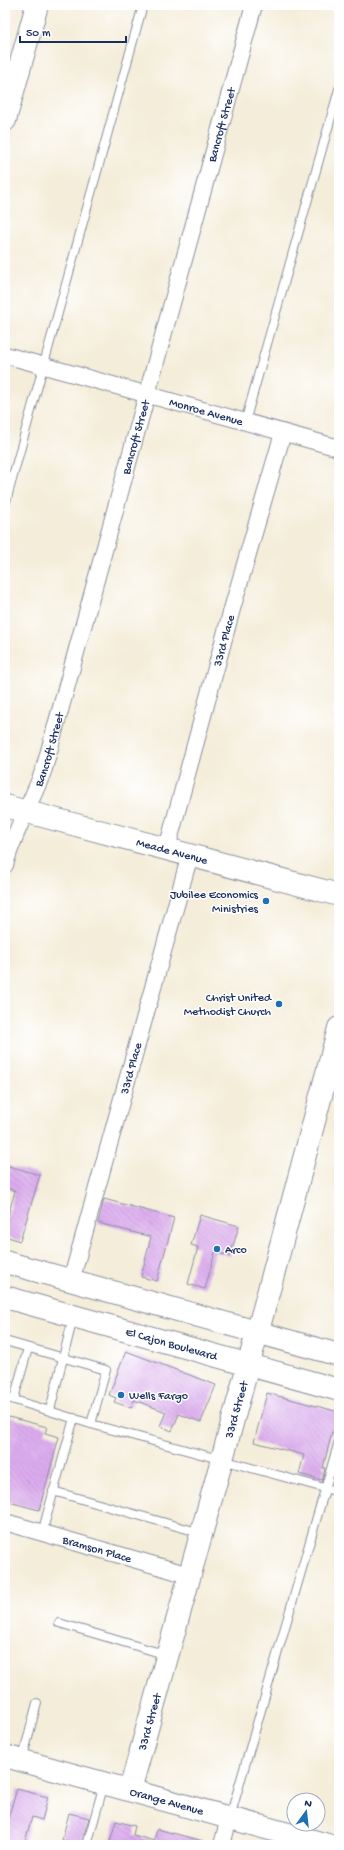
<svg xmlns="http://www.w3.org/2000/svg" width="344" height="1850" font-family="'Gochi Hand',sans-serif">
	<defs>
		<pattern id="building-back-hatch" width="6" height="6" patternUnits="userSpaceOnUse"><rect width="6" height="6" fill="#dcacee"/><path d="M-1 5l2 2M0 0l6 6M5-1l2 2" fill="none" stroke="#bc94ce"/></pattern>
	</defs>
	<rect width="100%" height="100%" fill="#fff"/>
	<filter id="ink" filterUnits="userSpaceOnUse"><feTurbulence type="fractalNoise" baseFrequency=".025" numOctaves="2"/><feDisplacementMap in="SourceGraphic" scale="8" xChannelSelector="R" yChannelSelector="G"/><feConvolveMatrix kernelMatrix="1 2 1 2 8 2 1 2 1" color-interpolation-filters="sRGB"/></filter>
	<filter id="wash" filterUnits="userSpaceOnUse"><feTurbulence type="fractalNoise" baseFrequency=".012" numOctaves="4" result="noise"/><feDisplacementMap in="SourceGraphic" scale="16" xChannelSelector="R" yChannelSelector="G"/><feGaussianBlur stdDeviation="0.9" result="paint"/><feColorMatrix in="noise" values="0 0 0 0 0 0 0 0 0 0 0 0 0 0 0 0 0 1.4 0 .05"/><feComposite in="paint" operator="in"/></filter>
	<g filter="url(#wash)">
		<rect width="100%" height="100%" fill="#f4edd9"/>
		<g id="blocks">
			<!-- building -->
			<g fill="url(#building-back-hatch)">
				<path d="M 5,1165 L 40,1175 L 20,1241 L 5,1236 L 5,1227 L 15,1191 L 5,1188 Z"/>
				<path d="M 104,1199 L 174,1218 L 157,1281 L 141,1277 L 151,1237 L 98,1223 Z"/>
				<path d="M 200,1215 L 239,1226 L 230,1256 L 215,1252 L 205,1289 L 188,1284 L 198,1247 L 191,1245 Z"/>
				<path d="M 126,1351 L 216,1385 L 201,1422 L 179,1414 L 172,1431 L 160,1426 L 166,1412 L 134,1400 L 131,1408 L 114,1402 L 116,1398 L 109,1395 Z"/>
				<path d="M 267,1393 L 339,1412 L 339,1427 L 337,1434 L 332,1432 L 323,1468 L 325,1468 L 322,1480 L 299,1474 L 304,1455 L 254,1442 Z"/>
				<path d="M 5,1416 L 47,1427 L 45,1433 L 59,1437 L 39,1510 L 5,1501 Z"/>
				<path d="M 17,1789 L 48,1797 L 42,1820 L 32,1817 L 24,1845 L 5,1845 L 5,1828 Z"/>
				<path d="M 69,1813 L 89,1818 L 81,1845 L 62,1840 Z"/>
				<path d="M 116,1821 L 135,1826 L 133,1835 L 154,1841 L 157,1829 L 203,1841 L 202,1845 L 109,1845 Z"/>
			</g>
		</g>
	</g>
	<g filter="url(#ink)">
		<use href="#blocks" fill-opacity="0" stroke="#888e9c" stroke-width="1"/>
		<g fill="none" stroke-linecap="round" stroke-linejoin="round">
			<!-- lane casing -->
			<g stroke="#888e9c" stroke-width="10">
				<g id="lane">
					<path d="M 245,422 L 339,89"/>
					<path d="M 5,505 L 143,5"/>
					<path d="M 5,1341 L 106,1370 L 91,1424"/>
					<path d="M 5,1397 L 91,1424 L 339,1492"/>
					<path d="M 14,1399 L 28,1348"/>
					<path d="M 50,1410 L 73,1318"/>
					<path d="M 53,1491 L 201,1533"/>
					<path d="M 42,1533 L 74,1418"/>
					<path d="M 59,1623 L 167,1655"/>
					<path d="M 22,1760 L 37,1703"/>
					<path d="M 230,1817 L 339,1441"/>
					<path d="M 87,1845 L 104,1784"/>
				</g>
			</g>
			<!-- street casing -->
			<g stroke="#888e9c" stroke-width="18">
				<g id="street">
					<path id="s1" d="M 5,355 L 339,448"/>
					<path id="s2" d="M 167,848 L 232,609 L 283,433"/>
					<path id="s3" d="M 5,865 C 14,831 32,802 44,769 L 254,5"/>
					<path id="s4" d="M 71,1281 L 190,855"/>
					<path id="s5" d="M 5,1522 L 189,1575"/>
					<path d="M 222,1845 L 229,1818"/>
				</g>
			</g>
			<!-- secondary casing -->
			<g stroke="#888e9c" stroke-width="24">
				<g id="secondary">
					<path d="M 5,120 L 37,5"/>
					<path id="s6" d="M 5,806 L 339,895"/>
					<path id="s7" d="M 5,1756 L 328,1845"/>
					<path id="s8" d="M 130,1790 L 263,1312 L 339,1028"/>
				</g>
			</g>
			<!-- primary casing -->
			<g stroke="#888e9c" stroke-width="24">
				<g id="primary">
					<path d="M 5,1262 L 339,1355"/>
					<path id="s9" d="M 5,1297 L 339,1390"/>
				</g>
			</g>
			<!-- lane -->
			<use href="#lane" stroke="#fff" stroke-width="8"/>
			<!-- street -->
			<use href="#street" stroke="#fff" stroke-width="16"/>
			<!-- secondary -->
			<use href="#secondary" stroke="#fff" stroke-width="22"/>
			<!-- primary -->
			<use href="#primary" stroke="#fff" stroke-width="22"/>
		</g>
	</g>
	<!-- markers -->
	<g fill="#1f6fb2" stroke="#fff" stroke-width="1.5">
		<circle cx="266" cy="901" r="4"/>
		<circle cx="279" cy="1004" r="4"/>
		<circle cx="217" cy="1249" r="4"/>
		<circle cx="121" cy="1395" r="4"/>
	</g>
	<g text-anchor="middle" stroke-width="3" stroke-linejoin="round" paint-order="stroke">
		<!-- street labels -->
		<g font-size="12" fill="#1b2f5e" stroke="#fff">
			<text dy="4" stroke="none"><textPath href="#s3" startOffset="772">Bancroft Street</textPath></text>
			<text dy="4" stroke="none"><textPath href="#s1" startOffset="209">Monroe Avenue</textPath></text>
			<text dy="4" stroke="none"><textPath href="#s3" startOffset="448">Bancroft Street</textPath></text>
			<text dy="4" stroke="none"><textPath href="#s2" startOffset="215">33rd Place</textPath></text>
			<text dy="4" stroke="none"><textPath href="#s3" startOffset="124">Bancroft Street</textPath></text>
			<text dy="4" stroke="none"><textPath href="#s6" startOffset="173">Meade Avenue</textPath></text>
			<text dy="4" stroke="none"><textPath href="#s4" startOffset="221">33rd Place</textPath></text>
			<text dy="4" stroke="none"><textPath href="#s9" startOffset="173">El Cajon Boulevard</textPath></text>
			<text dy="4" stroke="none"><textPath href="#s8" startOffset="395">33rd Street</textPath></text>
			<text dy="4" stroke="none"><textPath href="#s5" startOffset="96">Bramson Place</textPath></text>
			<text dy="4" stroke="none"><textPath href="#s8" startOffset="71">33rd Street</textPath></text>
			<text dy="4" stroke="none"><textPath href="#s7" startOffset="168">Orange Avenue</textPath></text>
		</g>
		<!-- poi labels -->
		<g font-size="12" fill="#1b2f5e" stroke="#fff" text-anchor="end">
			<text x="258" y="898">Jubilee Economics<tspan x="258" dy="14">Ministries</tspan></text>
			<text x="271" y="1001">Christ United<tspan x="271" dy="14">Methodist Church</tspan></text>
			<text x="225" y="1253" text-anchor="start">Arco</text>
			<text x="129" y="1399" text-anchor="start">Wells Fargo</text>
		</g>
	</g>
	<!-- margin -->
	<rect width="344" height="1850" fill="none" stroke="#fff" stroke-width="20"/>
	<!-- north arrow -->
	<g transform="translate(306 1812) rotate(15)"><circle r="19" fill="#ffffff" stroke="#a4acbf"/>
	<path d="M0-3L7 15L0 10L-7 15Z" fill="#1f6fb2"/>
	<text y="-6" font-size="11" font-weight="bold" text-anchor="middle" fill="#1b2f5e">N</text>
	</g>
	<!-- scale -->
	<path d="M20 36v6h106v-6" fill="none" stroke="#1b2f5e" stroke-width="2"/>
	<text x="26" y="36" font-size="12" fill="#1b2f5e" stroke="#ffffff" stroke-width="3" paint-order="stroke">50 m</text>
</svg>
